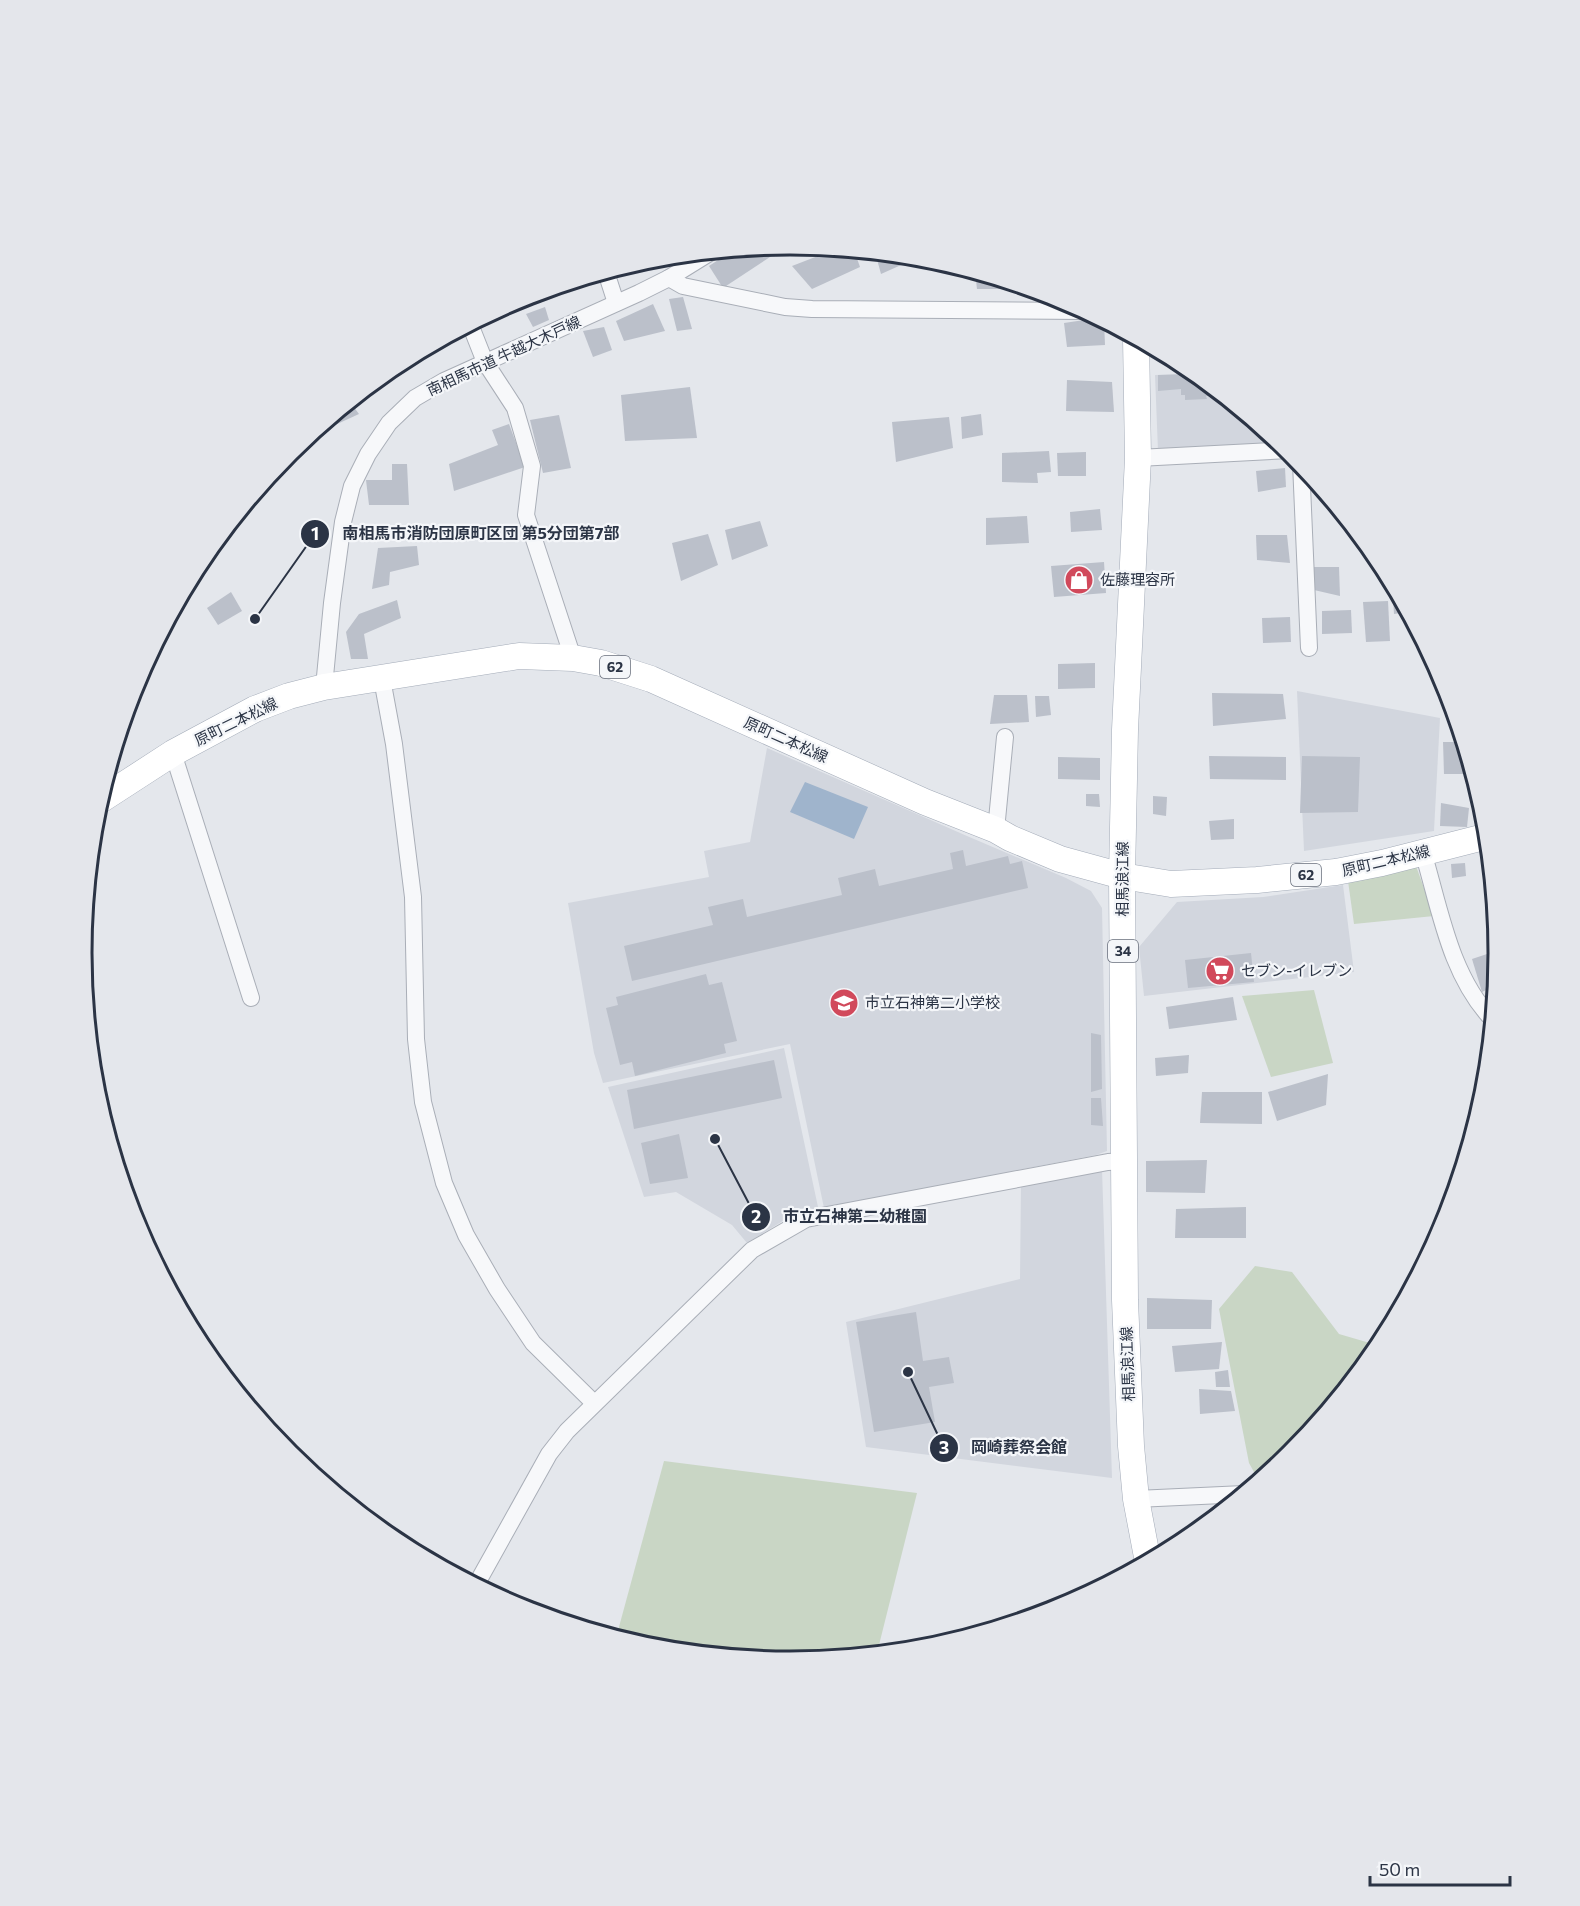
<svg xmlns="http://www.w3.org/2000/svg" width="1580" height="1906" font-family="Commissioner,'Noto Sans JP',sans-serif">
	<rect width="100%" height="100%" fill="#e4e7ec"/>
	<!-- built -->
	<g fill="#d2d6de">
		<path d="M 1197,374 L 1273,437 L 1274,445 L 1158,451 L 1155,375 Z"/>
		<path d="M 1297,691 L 1440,718 L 1434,831 L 1304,851 Z"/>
		<path d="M 767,748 L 967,836 L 1066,878 L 1091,891 L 1102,908 L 1107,1151 L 1096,1155 L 824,1208 L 790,1044 L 603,1083 L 594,1053 L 568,903 L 709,877 L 704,851 L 750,842 Z"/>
		<path d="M 1343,885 L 1354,972 L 1144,996 L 1139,947 L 1177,902 L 1263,897 Z"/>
		<path d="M 784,1048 L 818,1207 L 786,1219 L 747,1243 L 732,1225 L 676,1192 L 644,1197 L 608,1087 Z"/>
		<path d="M 1102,1169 L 1112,1478 L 866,1447 L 846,1322 L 1020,1279 L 1021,1185 Z"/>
	</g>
	<!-- green -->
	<g fill="#c9d6c5">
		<path d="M 1416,866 L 1434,916 L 1354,924 L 1348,881 Z"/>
		<path d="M 1314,990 L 1333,1063 L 1271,1077 L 1242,996 Z"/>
		<path d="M 1255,1266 L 1292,1272 L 1339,1334 L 1380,1346 L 1291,1455 L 1259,1481 L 1249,1463 L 1219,1309 Z"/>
		<path d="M 664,1461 L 917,1493 L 877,1653 L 790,1662 L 651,1648 L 616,1638 Z"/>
	</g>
	<!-- water -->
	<path fill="#9fb4cc" d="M 805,782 L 868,807 L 854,839 L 790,812 Z"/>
	<!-- building -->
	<g fill="#bbc0ca">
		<path d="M 768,246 L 773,255 L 723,288 L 709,266 L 735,249 Z"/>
		<path d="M 836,249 L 854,250 L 860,267 L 812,289 L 792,266 Z"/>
		<path d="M 875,252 L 918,257 L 919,257 L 881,274 Z"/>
		<path d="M 975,272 L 1004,281 L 1005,289 L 977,289 Z"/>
		<path d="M 588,277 L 590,284 L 566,288 L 564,284 Z"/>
		<path d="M 683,297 L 692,329 L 677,331 L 669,299 Z"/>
		<path d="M 653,304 L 665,331 L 624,341 L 616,321 Z"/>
		<path d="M 545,307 L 549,320 L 533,327 L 526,314 Z"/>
		<path d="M 1098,318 L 1104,321 L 1105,345 L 1067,347 L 1064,323 Z"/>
		<path d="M 604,327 L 612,350 L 593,357 L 583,331 Z"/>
		<path d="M 1188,374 L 1188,376 L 1199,376 L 1222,395 L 1206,396 L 1207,399 L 1185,400 L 1185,395 L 1181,395 L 1181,389 L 1158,391 L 1158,375 Z"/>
		<path d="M 1067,380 L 1112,382 L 1114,412 L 1066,411 Z"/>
		<path d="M 690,387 L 697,438 L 625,441 L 621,395 Z"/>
		<path d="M 350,402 L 359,414 L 322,431 L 319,427 Z"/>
		<path d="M 981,414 L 983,435 L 962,439 L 961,417 Z"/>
		<path d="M 559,415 L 571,468 L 543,473 L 530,420 Z"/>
		<path d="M 949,417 L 953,448 L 896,462 L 892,422 Z"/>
		<path d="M 509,424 L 525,467 L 454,491 L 449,464 L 498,445 L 492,430 Z"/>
		<path d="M 1049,451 L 1051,472 L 1037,473 L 1038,483 L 1002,482 L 1002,453 Z"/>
		<path d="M 1086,452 L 1086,476 L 1058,476 L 1057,453 Z"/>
		<path d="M 392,464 L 407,464 L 409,505 L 369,505 L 366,480 L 392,480 Z"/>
		<path d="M 1285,468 L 1286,487 L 1258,492 L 1256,471 Z"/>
		<path d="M 1100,509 L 1102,530 L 1071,532 L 1070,512 Z"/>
		<path d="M 1027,516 L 1029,543 L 986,545 L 986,518 Z"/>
		<path d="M 760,521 L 768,546 L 732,560 L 725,530 Z"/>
		<path d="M 708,534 L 718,565 L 681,581 L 672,543 Z"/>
		<path d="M 1256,535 L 1287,535 L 1290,563 L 1257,560 Z"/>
		<path d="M 417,546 L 419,565 L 390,572 L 389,585 L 372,589 L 378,548 Z"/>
		<path d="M 1104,562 L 1106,593 L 1054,597 L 1051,566 Z"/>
		<path d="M 1313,567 L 1339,567 L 1340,596 L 1314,590 Z"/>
		<path d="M 1392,582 L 1408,612 L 1394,614 Z"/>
		<path d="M 231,592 L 242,611 L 218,625 L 207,608 Z"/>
		<path d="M 397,600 L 401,618 L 364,634 L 368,659 L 351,659 L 346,632 L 359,614 Z"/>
		<path d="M 1388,601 L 1390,641 L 1366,642 L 1363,602 Z"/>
		<path d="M 1351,610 L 1352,633 L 1322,634 L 1322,611 Z"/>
		<path d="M 1290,617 L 1291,642 L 1263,643 L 1262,618 Z"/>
		<path d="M 1095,663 L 1095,688 L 1058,689 L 1058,664 Z"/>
		<path d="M 1212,693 L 1283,694 L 1286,719 L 1213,726 Z"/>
		<path d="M 994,695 L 1027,695 L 1029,722 L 990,724 Z"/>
		<path d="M 1035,696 L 1049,696 L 1051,715 L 1036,717 Z"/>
		<path d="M 1443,742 L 1463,742 L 1473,774 L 1444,774 Z"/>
		<path d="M 1209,756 L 1286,757 L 1286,780 L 1210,779 Z"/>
		<path d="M 1302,756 L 1360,757 L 1358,812 L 1300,813 Z"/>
		<path d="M 1058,757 L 1100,758 L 1100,780 L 1058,779 Z"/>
		<path d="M 1086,794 L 1099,794 L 1100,807 L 1086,806 Z"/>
		<path d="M 1153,796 L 1167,797 L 1166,816 L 1153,814 Z"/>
		<path d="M 1441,803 L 1469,808 L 1467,827 L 1440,826 Z"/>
		<path d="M 1234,819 L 1234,839 L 1211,840 L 1209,821 Z"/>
		<path d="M 963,850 L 966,866 L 1008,856 L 1010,864 L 1022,861 L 1028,888 L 632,981 L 624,946 L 713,925 L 708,907 L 743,899 L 747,917 L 842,895 L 838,878 L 875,869 L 879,886 L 953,869 L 950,853 Z"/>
		<path d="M 1465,863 L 1466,876 L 1452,878 L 1451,864 Z"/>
		<path d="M 1499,950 L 1496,985 L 1482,992 L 1472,959 Z"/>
		<path d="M 1251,953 L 1254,982 L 1188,988 L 1185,960 Z"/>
		<path d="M 706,974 L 709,985 L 722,982 L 737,1041 L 724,1044 L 726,1053 L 635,1076 L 632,1062 L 620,1065 L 606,1008 L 618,1005 L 616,997 Z"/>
		<path d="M 1233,997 L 1237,1020 L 1169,1029 L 1166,1007 Z"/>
		<path d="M 1091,1033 L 1101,1035 L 1102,1089 L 1091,1092 Z"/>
		<path d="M 1189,1055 L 1188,1073 L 1156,1076 L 1155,1058 Z"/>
		<path d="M 774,1060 L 782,1098 L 634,1129 L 627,1090 Z"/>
		<path d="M 1328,1074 L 1326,1105 L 1277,1121 L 1268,1092 Z"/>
		<path d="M 1202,1092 L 1262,1092 L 1262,1124 L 1200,1123 Z"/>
		<path d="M 1091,1098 L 1101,1098 L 1103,1126 L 1091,1125 Z"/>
		<path d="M 679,1134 L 688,1178 L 650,1184 L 641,1143 Z"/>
		<path d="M 1207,1160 L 1205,1193 L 1146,1192 L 1146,1161 Z"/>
		<path d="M 1246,1207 L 1246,1238 L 1175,1238 L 1176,1209 Z"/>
		<path d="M 1147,1298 L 1212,1300 L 1211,1329 L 1147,1329 Z"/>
		<path d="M 916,1312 L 923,1361 L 949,1357 L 954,1383 L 929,1387 L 935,1422 L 874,1432 L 856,1322 Z"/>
		<path d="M 1222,1342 L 1219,1369 L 1175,1372 L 1172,1346 Z"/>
		<path d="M 1228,1370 L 1230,1387 L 1216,1387 L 1215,1372 Z"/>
		<path d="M 1199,1389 L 1231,1391 L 1235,1411 L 1200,1414 Z"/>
	</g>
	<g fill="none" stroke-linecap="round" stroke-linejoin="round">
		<!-- street casing -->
		<g stroke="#a9aeb7" stroke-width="18">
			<g id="street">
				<path d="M 606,272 L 616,303"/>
				<path d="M 669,278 L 683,286 L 785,307 L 812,309 L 1087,311"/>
				<path d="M 470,324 L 485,362 L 515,408 L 532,466 L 526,515 L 573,658"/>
				<path d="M 1138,458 L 1289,450 L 1292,452"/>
				<path d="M 1301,463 L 1309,648"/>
				<path d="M 382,679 L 394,744 L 413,897 L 416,1039 L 423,1102 L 444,1183 L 466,1235 L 497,1289 L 533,1343 L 594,1403"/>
				<path d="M 324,687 L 332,603 L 343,522 L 352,486 L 368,454 L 389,423 L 415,398 L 444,381 L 639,293 L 669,278 L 711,252"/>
				<path d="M 173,753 L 251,998"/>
				<path d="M 996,830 L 1005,737"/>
				<path d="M 1423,852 C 1440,909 1450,975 1492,1019"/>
				<path d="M 1136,1499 L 1244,1494"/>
				<path d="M 476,1585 L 549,1454 L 567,1431 L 752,1250 L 806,1219 L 1108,1162 L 1126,1161"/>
			</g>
		</g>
		<!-- primary casing -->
		<g stroke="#a3abb8" stroke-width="27">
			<g id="primary">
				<path d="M 1136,338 L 1138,458 L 1125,730 L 1122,876 L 1125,1300 L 1131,1446 L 1136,1499 L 1148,1562"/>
				<path d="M 99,801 L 173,753 L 255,709 L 289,696 L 324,687 L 519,656 L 573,658 L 601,663 L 651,679 L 925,802 L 996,830 L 1010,838 L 1060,859 L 1122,876 L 1171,884 L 1257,880 L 1336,872 L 1382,863 L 1488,836"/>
			</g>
		</g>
		<!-- street -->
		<use href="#street" stroke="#f7f8fa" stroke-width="16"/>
		<!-- primary -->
		<use href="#primary" stroke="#fff" stroke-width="26"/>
	</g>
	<!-- icons -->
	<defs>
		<g id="shop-disc" transform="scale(1.5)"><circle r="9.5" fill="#d1495b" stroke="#f4f6f9"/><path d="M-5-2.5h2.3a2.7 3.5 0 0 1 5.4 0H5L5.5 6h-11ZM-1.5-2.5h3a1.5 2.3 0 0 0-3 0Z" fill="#fff"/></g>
		<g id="supermarket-disc" transform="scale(1.5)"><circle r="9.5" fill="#d1495b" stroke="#f4f6f9"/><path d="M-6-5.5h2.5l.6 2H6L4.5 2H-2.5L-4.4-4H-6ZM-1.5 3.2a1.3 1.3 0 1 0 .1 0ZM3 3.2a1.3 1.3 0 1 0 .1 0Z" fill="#fff"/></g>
		<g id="school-disc" transform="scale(1.5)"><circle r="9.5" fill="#d1495b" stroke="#f4f6f9"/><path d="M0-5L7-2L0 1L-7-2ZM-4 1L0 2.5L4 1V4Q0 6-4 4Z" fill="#fff"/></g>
	</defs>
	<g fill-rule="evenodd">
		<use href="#shop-disc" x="1079" y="580"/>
		<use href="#supermarket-disc" x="1220" y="971"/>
		<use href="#school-disc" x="844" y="1003"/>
	</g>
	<g text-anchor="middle" stroke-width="4.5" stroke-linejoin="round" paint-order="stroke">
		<!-- shield labels -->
		<g fill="#f4f6f9" stroke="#676e7b" stroke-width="1.5">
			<rect x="600" y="656" width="30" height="22" rx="4.5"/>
			<rect x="1291" y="864" width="30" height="22" rx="4.5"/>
			<rect x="1108" y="940" width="30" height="22" rx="4.5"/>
		</g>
		<g font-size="14" font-weight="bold" fill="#2b3445">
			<text x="615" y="672">62</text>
			<text x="1306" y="880">62</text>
			<text x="1123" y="956">34</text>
		</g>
		<!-- street labels -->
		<g font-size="15" fill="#2b3445" stroke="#f4f6f9">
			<text transform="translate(504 356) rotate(-25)" y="5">南相馬市道 牛越大木戸線</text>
			<text transform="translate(236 722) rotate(-26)" y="5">原町二本松線</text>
			<text transform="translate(786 740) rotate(24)" y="5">原町二本松線</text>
			<text transform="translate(1386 861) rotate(-13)" y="5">原町二本松線</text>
			<text transform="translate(1123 879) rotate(-90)" y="5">相馬浪江線</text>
			<text transform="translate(1128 1364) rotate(-92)" y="5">相馬浪江線</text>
		</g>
		<!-- poi labels -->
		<g font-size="15" fill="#2b3445" stroke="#f4f6f9" text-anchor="start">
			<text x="1100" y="585">佐藤理容所</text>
			<text x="1241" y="976">セブン-イレブン</text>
			<text x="865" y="1008">市立石神第二小学校</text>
		</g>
	</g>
	<!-- crop -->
	<path d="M0 0H1580V1906H0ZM92 953a698 698 0 1 1 1396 0a698 698 0 1 1-1396 0Z" fill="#e4e6eb" fill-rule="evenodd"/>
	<path fill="none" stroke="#2b3445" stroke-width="3" d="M92 953a698 698 0 1 1 1396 0a698 698 0 1 1-1396 0Z"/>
	<!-- callouts -->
	<path fill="none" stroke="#2b3445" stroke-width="2" d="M255 619L315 534M715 1139L756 1217M908 1372L944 1448"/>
	<g fill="#2b3445" stroke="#f4f6f9" stroke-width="2">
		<circle cx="255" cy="619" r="6"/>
		<circle cx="715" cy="1139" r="6"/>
		<circle cx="908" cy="1372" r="6"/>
		<circle cx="315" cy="534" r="15"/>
		<circle cx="756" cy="1217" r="15"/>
		<circle cx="944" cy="1448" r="15"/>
	</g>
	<g font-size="18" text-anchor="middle" font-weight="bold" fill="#fff">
		<text x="315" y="540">1</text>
		<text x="756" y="1223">2</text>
		<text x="944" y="1454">3</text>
	</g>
	<g font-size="16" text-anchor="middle" font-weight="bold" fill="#2b3445" stroke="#f4f6f9" stroke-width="4.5" stroke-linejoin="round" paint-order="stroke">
		<text x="481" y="539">南相馬市消防団原町区団 第5分団第7部</text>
		<text x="855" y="1222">市立石神第二幼稚園</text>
		<text x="1019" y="1453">岡崎葬祭会館</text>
	</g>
	<!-- scale -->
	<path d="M1370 1876v9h140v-9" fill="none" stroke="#2b3445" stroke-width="3"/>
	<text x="1379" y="1876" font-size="18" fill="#2b3445" stroke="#f4f6f9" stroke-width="4.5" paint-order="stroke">50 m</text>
</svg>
